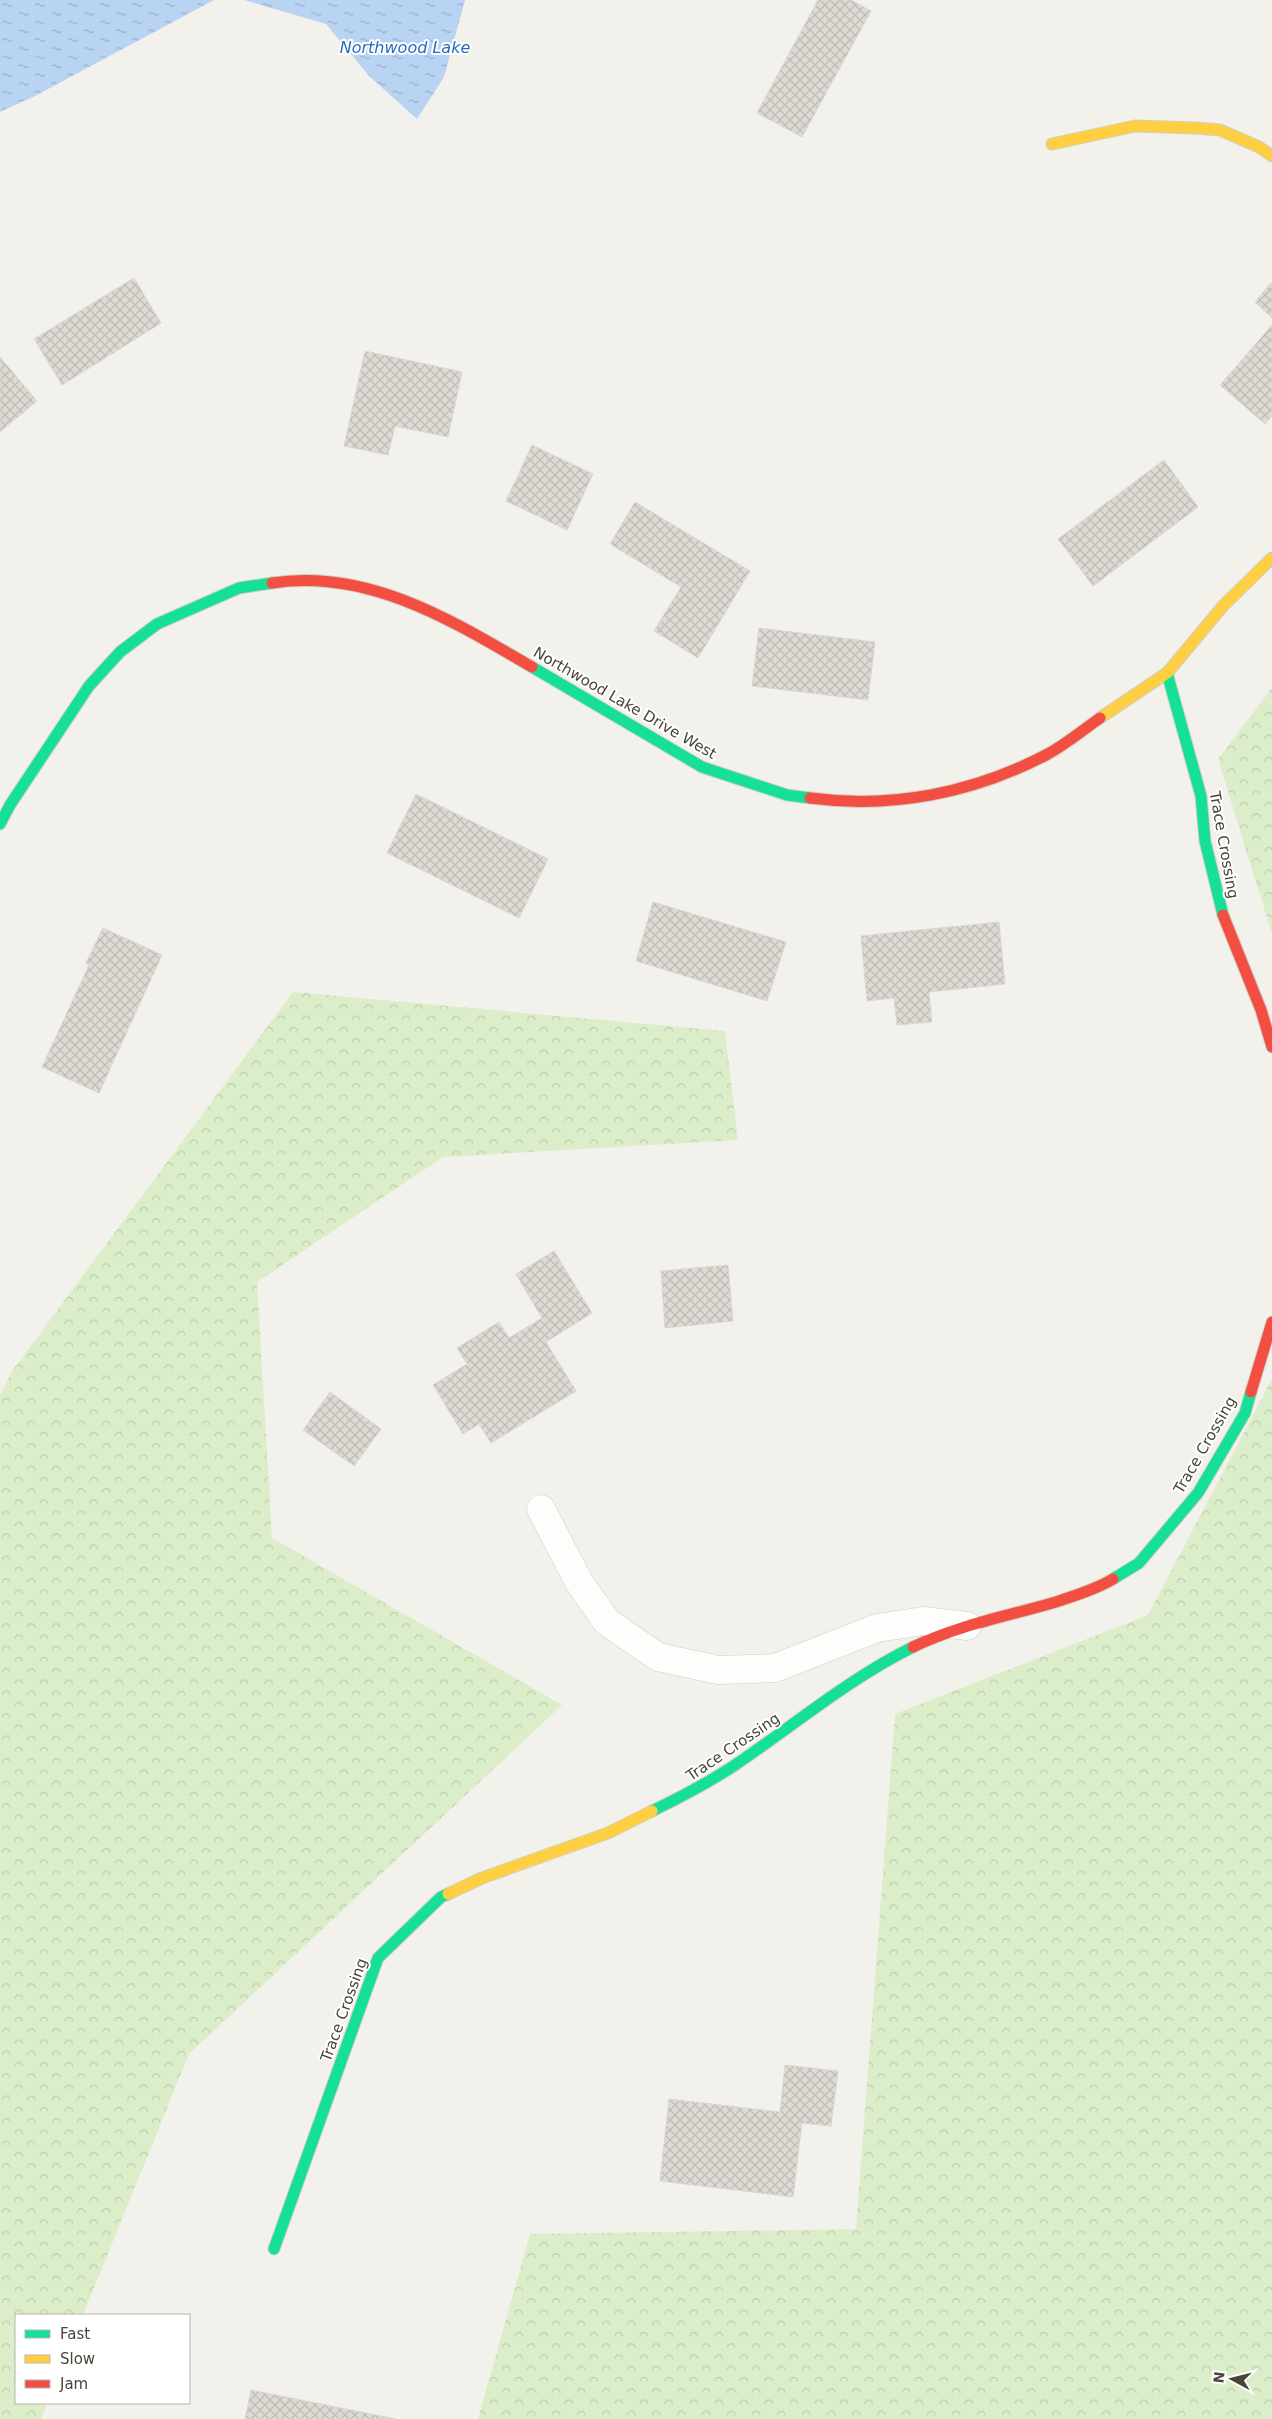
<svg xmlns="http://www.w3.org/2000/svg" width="1272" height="2419" font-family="'DejaVu Sans',sans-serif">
	<defs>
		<pattern id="forest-crowns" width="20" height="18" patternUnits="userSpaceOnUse" patternTransform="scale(1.25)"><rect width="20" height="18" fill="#dbeec9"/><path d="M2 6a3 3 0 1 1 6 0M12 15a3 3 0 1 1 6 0" fill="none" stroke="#bdcdad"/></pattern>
		<pattern id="water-ripples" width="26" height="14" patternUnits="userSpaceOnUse" patternTransform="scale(1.25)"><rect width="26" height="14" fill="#b9d4f3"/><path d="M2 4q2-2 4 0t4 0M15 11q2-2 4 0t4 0" fill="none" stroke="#98aec6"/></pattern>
		<pattern id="building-cross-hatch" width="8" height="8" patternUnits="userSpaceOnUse" patternTransform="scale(1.25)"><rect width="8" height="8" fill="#dcdad3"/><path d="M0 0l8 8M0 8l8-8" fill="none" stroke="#bebcb6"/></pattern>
	</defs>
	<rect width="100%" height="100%" fill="#f2f1eb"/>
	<!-- forest -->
	<g fill="url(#forest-crowns)">
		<path d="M 1272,688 L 1272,934 L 1218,759 Z"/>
		<path d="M 293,992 L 725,1031 L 738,1140 L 443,1157 L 257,1282 L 272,1538 L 562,1705 L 189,2054 L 83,2315 L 16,2315 L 16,2403 L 47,2403 L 41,2419 L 0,2419 L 0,1395 L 13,1370 Z"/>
		<path d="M 1272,1379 L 1272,2419 L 478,2419 L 530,2234 L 856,2229 L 895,1714 L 1148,1615 Z"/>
	</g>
	<!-- water -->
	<g fill="url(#water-ripples)">
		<path d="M 0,0 L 214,0 L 35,96 L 0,112 Z"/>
		<path d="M 244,0 L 465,0 L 444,77 L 417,119 L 369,76 L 326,24 Z"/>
	</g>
	<!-- building -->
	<g fill="url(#building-cross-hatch)" stroke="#dad8d1">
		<path d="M 818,0 L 851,0 L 871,11 L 802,137 L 757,113 Z"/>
		<path d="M 134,278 L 161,323 L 62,385 L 34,339 Z"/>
		<path d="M 1271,283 L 1272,285 L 1272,318 L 1255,302 Z"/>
		<path d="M 1272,325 L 1272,416 L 1265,424 L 1220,385 Z"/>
		<path d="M 365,351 L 462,372 L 448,437 L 395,426 L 388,455 L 344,446 Z"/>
		<path d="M 0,357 L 37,401 L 0,432 Z"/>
		<path d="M 532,445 L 593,474 L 567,530 L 506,501 Z"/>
		<path d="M 1164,460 L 1198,507 L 1093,586 L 1058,539 Z"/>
		<path d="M 635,502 L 750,571 L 698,658 L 654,631 L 681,587 L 610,544 Z"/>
		<path d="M 759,628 L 875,642 L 868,700 L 752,686 Z"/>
		<path d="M 416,794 L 548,859 L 519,918 L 387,853 Z"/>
		<path d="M 653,902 L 786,942 L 767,1001 L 636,961 Z"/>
		<path d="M 999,922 L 1005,984 L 929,992 L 932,1022 L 897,1025 L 894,998 L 867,1001 L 861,936 Z"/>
		<path d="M 103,928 L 162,955 L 99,1093 L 42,1067 L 89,965 L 86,963 Z"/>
		<path d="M 554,1251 L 592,1313 L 546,1342 L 576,1391 L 491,1443 L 479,1424 L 463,1434 L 433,1385 L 467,1364 L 457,1348 L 499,1322 L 509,1338 L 542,1318 L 516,1274 Z"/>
		<path d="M 728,1265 L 733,1321 L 665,1328 L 661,1271 Z"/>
		<path d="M 330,1392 L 381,1429 L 354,1466 L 303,1430 Z"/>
		<path d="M 785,2065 L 838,2071 L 831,2126 L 802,2123 L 793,2197 L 660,2181 L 669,2099 L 780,2112 Z"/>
		<path d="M 251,2390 L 396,2419 L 245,2419 Z"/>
	</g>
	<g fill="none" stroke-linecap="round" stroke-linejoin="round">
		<!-- street casing -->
		<g stroke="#d0cec8" stroke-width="29">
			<path id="street" d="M 541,1509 L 579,1582 L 607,1622 L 658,1657 L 718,1670 L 775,1668 L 877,1628 L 923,1621 L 967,1626"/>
		</g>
		<!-- fast casing -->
		<g stroke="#d2d0c1" stroke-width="13">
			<g id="fast">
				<path d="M 532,667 L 702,767 L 787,795 L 810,798"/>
				<path d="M 1167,673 L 1201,796 L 1205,841 L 1223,915"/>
				<path d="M 0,824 L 10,805 L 89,686 L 120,652 L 157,624 L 239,588 L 272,583"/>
				<path d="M 1113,1579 L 1139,1563 L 1198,1493 L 1245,1413 L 1251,1392"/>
				<path d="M 652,1811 C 679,1798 706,1784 732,1767 C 792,1727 848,1679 913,1647"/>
				<path d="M 274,2249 L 378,1958 L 441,1897 L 448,1894"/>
			</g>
		</g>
		<!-- slow casing -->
		<g stroke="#d2d0c1" stroke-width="13">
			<g id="slow">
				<path d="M 1052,144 L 1135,126 L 1196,128 L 1220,130 L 1259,147 L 1272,156"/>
				<path d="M 1100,718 L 1167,673 L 1223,606 L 1272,558"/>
				<path d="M 448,1894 L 482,1878 L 608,1833 L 652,1811"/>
			</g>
		</g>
		<!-- jam casing -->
		<g stroke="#d2d0c1" stroke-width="13">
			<g id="jam">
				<path d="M 272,583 C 368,568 453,621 532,667"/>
				<path d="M 810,798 C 892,809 973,793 1046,755 C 1065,745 1083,730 1100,718"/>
				<path d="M 1223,915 L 1261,1010 L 1272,1047"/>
				<path d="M 1251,1392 L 1272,1322"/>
				<path d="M 913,1647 C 958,1625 1008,1616 1056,1602 C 1076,1595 1095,1590 1113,1579"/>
			</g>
		</g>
		<!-- street -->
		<use href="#street" stroke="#fdfdfc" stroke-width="28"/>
		<!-- fast -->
		<use href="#fast" stroke="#16e098" stroke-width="11"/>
		<!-- slow -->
		<use href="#slow" stroke="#ffcf43" stroke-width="11"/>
		<!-- jam -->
		<use href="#jam" stroke="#f24e42" stroke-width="11"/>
	</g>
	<g text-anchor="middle" stroke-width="4" stroke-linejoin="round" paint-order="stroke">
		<!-- street labels -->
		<g font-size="15" fill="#494436" stroke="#fff">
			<text transform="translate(625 703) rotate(30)" y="5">Northwood Lake Drive West</text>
			<text transform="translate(1224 845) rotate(80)" y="5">Trace Crossing</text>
			<text transform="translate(1205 1445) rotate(-60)" y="5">Trace Crossing</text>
			<text transform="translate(733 1747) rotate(-34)" y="5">Trace Crossing</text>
			<text transform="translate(344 2010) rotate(-70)" y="5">Trace Crossing</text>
		</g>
		<!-- water labels -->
		<g font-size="16" font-style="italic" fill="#266bbe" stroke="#fff">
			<text x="405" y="53">Northwood Lake</text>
		</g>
	</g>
	<!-- legend -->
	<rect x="15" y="2314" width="175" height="90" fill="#ffffff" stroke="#b6b4af"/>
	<rect x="25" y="2330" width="25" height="8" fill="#16e098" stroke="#b6b4af"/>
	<text x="60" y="2339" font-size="15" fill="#494436">Fast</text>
	<rect x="25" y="2355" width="25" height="8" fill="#ffcf43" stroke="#b6b4af"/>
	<text x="60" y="2364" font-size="15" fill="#494436">Slow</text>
	<rect x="25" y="2380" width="25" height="8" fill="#f24e42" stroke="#b6b4af"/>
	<text x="60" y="2389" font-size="15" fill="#494436">Jam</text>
	<!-- north arrow -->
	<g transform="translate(1232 2379) rotate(277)" stroke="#ffffff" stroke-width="4" paint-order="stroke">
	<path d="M0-4L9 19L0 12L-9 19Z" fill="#494436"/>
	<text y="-8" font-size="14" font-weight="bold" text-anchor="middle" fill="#494436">N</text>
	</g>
</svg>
